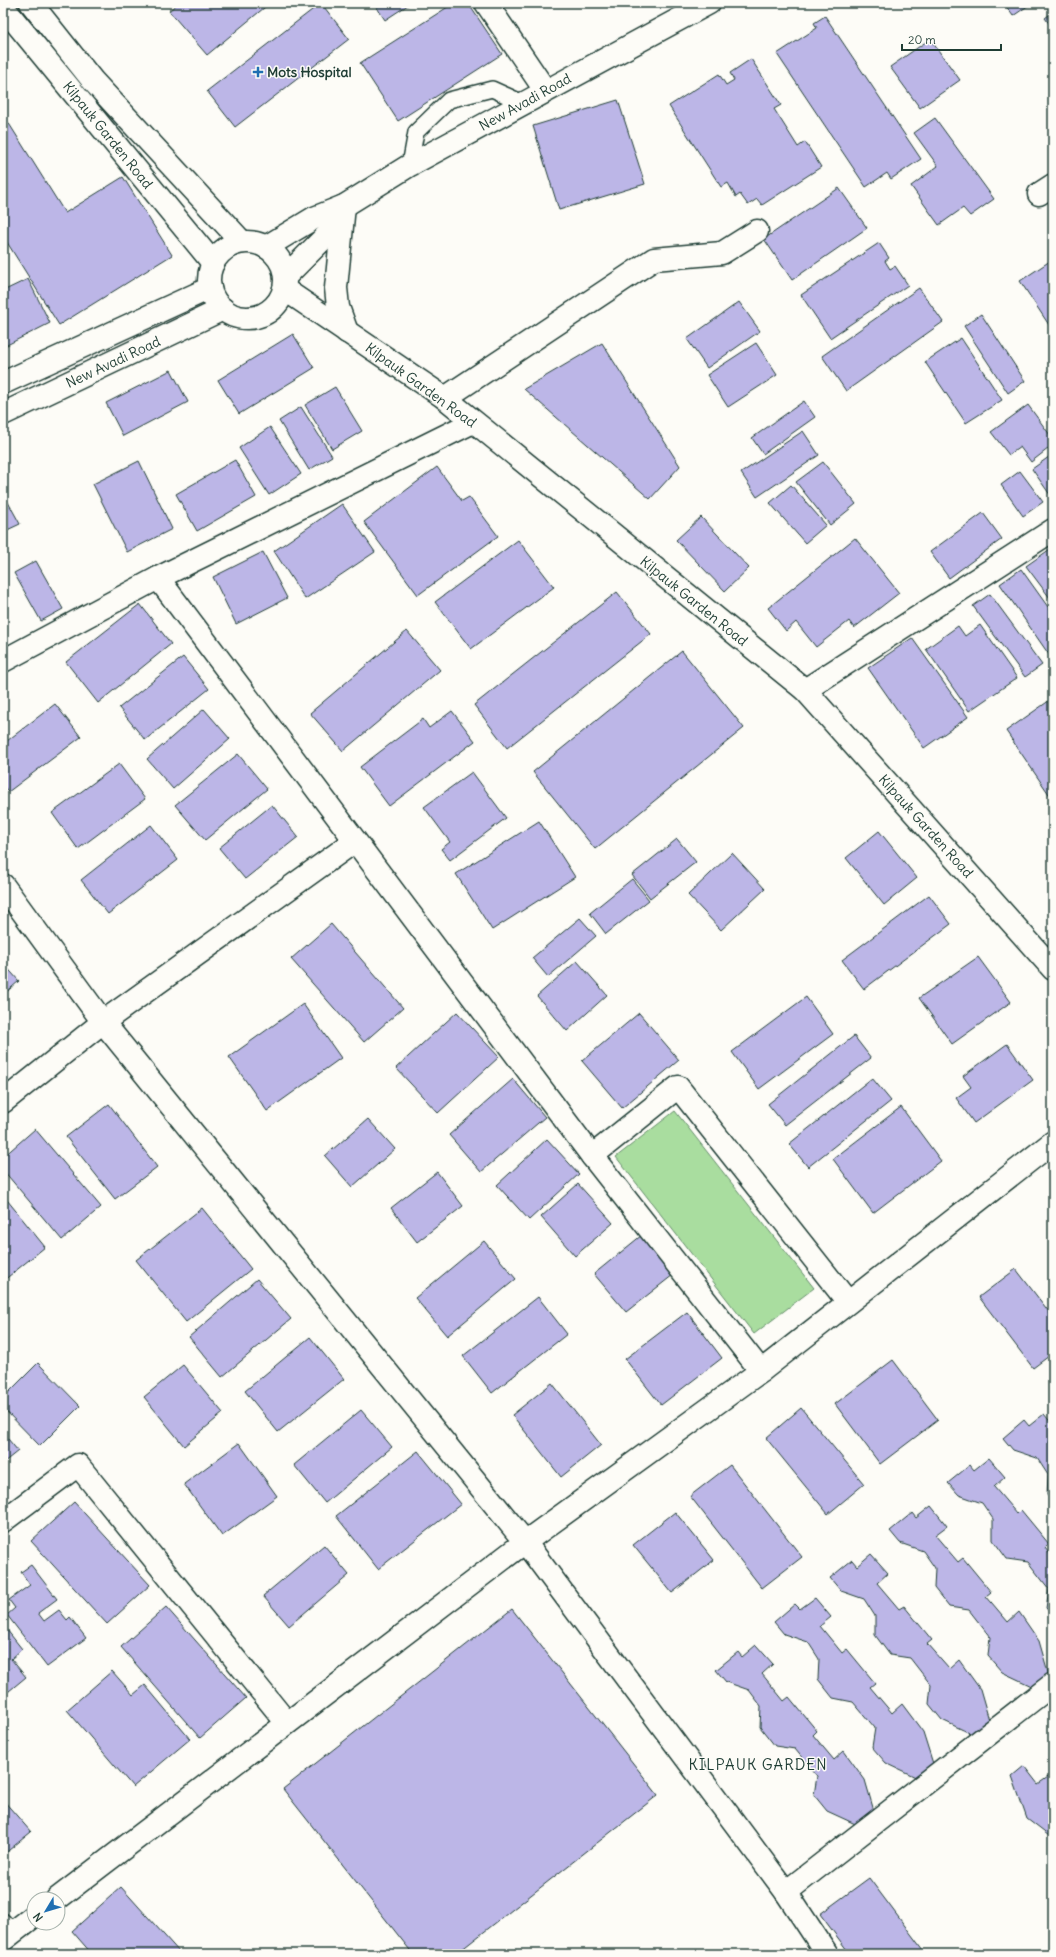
<svg xmlns="http://www.w3.org/2000/svg" width="1056" height="1957" font-family="Delius,sans-serif">
	<rect width="100%" height="100%" fill="#fdfcf7"/>
	<filter id="ink" filterUnits="userSpaceOnUse"><feTurbulence type="fractalNoise" baseFrequency=".025" numOctaves="2"/><feDisplacementMap in="SourceGraphic" scale="8" xChannelSelector="R" yChannelSelector="G"/><feConvolveMatrix kernelMatrix="1 2 1 2 8 2 1 2 1" color-interpolation-filters="sRGB"/></filter>
	<g filter="url(#ink)">
		<!-- green -->
		<path fill="#a9dd9f" stroke="#648d6a" d="M 675,1111 L 814,1288 L 754,1334 L 616,1157 Z"/>
		<!-- building -->
		<g fill="#bcb6e7" stroke="#1f3d34">
			<path d="M 178,3 L 270,3 L 207,55 L 169,11 Z"/>
			<path d="M 321,3 L 349,39 L 235,127 L 207,91 Z"/>
			<path d="M 374,3 L 411,3 L 385,20 Z"/>
			<path d="M 454,3 L 468,3 L 502,54 L 398,121 L 360,63 Z"/>
			<path d="M 1004,3 L 1032,3 L 1013,16 Z"/>
			<path d="M 1053,12 L 1053,29 L 1045,18 Z"/>
			<path d="M 825,16 L 921,159 L 891,179 L 887,173 L 866,187 L 777,54 L 817,28 L 814,23 Z"/>
			<path d="M 930,39 L 960,80 L 920,108 L 890,67 Z"/>
			<path d="M 751,59 L 781,105 L 774,109 L 798,147 L 805,142 L 821,167 L 762,205 L 757,199 L 748,205 L 740,194 L 736,197 L 728,183 L 721,187 L 669,106 L 719,74 L 726,85 L 734,80 L 730,73 Z"/>
			<path d="M 618,100 L 645,184 L 559,210 L 533,126 Z"/>
			<path d="M 3,114 L 65,213 L 123,177 L 172,255 L 59,325 L 3,236 Z"/>
			<path d="M 935,118 L 994,199 L 970,216 L 963,208 L 939,225 L 911,186 L 938,166 L 914,133 Z"/>
			<path d="M 839,188 L 867,228 L 792,280 L 764,239 Z"/>
			<path d="M 879,243 L 889,258 L 885,261 L 890,269 L 895,266 L 908,285 L 830,338 L 801,295 Z"/>
			<path d="M 1053,259 L 1053,331 L 1020,281 Z"/>
			<path d="M 28,279 L 50,323 L 3,347 L 3,291 Z"/>
			<path d="M 919,288 L 943,322 L 846,391 L 822,356 Z"/>
			<path d="M 739,302 L 760,331 L 707,368 L 687,339 Z"/>
			<path d="M 981,314 L 1025,381 L 1008,393 L 964,326 Z"/>
			<path d="M 293,334 L 314,368 L 239,414 L 218,380 Z"/>
			<path d="M 961,338 L 1002,400 L 966,423 L 925,362 Z"/>
			<path d="M 602,343 L 680,466 L 650,499 L 524,389 Z"/>
			<path d="M 756,343 L 777,375 L 728,407 L 707,375 Z"/>
			<path d="M 171,370 L 188,402 L 123,436 L 106,403 Z"/>
			<path d="M 335,387 L 362,431 L 332,449 L 305,405 Z"/>
			<path d="M 804,401 L 815,417 L 763,454 L 752,438 Z"/>
			<path d="M 1028,405 L 1053,439 L 1053,445 L 1031,462 L 1020,447 L 1009,455 L 991,432 Z"/>
			<path d="M 301,407 L 332,456 L 309,470 L 279,421 Z"/>
			<path d="M 270,427 L 301,474 L 269,495 L 239,448 Z"/>
			<path d="M 803,431 L 819,455 L 757,497 L 741,473 Z"/>
			<path d="M 1053,454 L 1053,499 L 1032,469 Z"/>
			<path d="M 235,460 L 256,497 L 197,531 L 176,494 Z"/>
			<path d="M 139,461 L 172,529 L 127,552 L 93,484 Z"/>
			<path d="M 823,462 L 856,504 L 830,525 L 796,482 Z"/>
			<path d="M 437,467 L 462,501 L 469,497 L 498,536 L 418,595 L 364,522 Z"/>
			<path d="M 1020,471 L 1043,502 L 1023,516 L 1001,485 Z"/>
			<path d="M 791,485 L 826,525 L 805,543 L 770,503 Z"/>
			<path d="M 3,493 L 20,524 L 3,532 Z"/>
			<path d="M 342,504 L 375,552 L 305,599 L 274,551 Z"/>
			<path d="M 983,513 L 1002,539 L 949,578 L 930,552 Z"/>
			<path d="M 701,517 L 749,568 L 725,591 L 676,540 Z"/>
			<path d="M 855,538 L 899,593 L 854,628 L 849,621 L 816,647 L 796,622 L 786,631 L 768,608 Z"/>
			<path d="M 518,540 L 554,587 L 471,649 L 435,602 Z"/>
			<path d="M 1053,547 L 1053,602 L 1026,566 Z"/>
			<path d="M 263,552 L 287,598 L 236,624 L 213,577 Z"/>
			<path d="M 36,561 L 63,609 L 41,621 L 14,573 Z"/>
			<path d="M 1021,569 L 1053,614 L 1052,659 L 1000,584 Z"/>
			<path d="M 617,592 L 651,634 L 507,748 L 474,705 Z"/>
			<path d="M 990,594 L 1042,665 L 1025,677 L 973,606 Z"/>
			<path d="M 140,604 L 171,644 L 98,703 L 66,662 Z"/>
			<path d="M 980,625 L 1017,678 L 969,711 L 926,649 L 958,626 L 965,636 Z"/>
			<path d="M 407,631 L 440,670 L 343,751 L 310,713 Z"/>
			<path d="M 912,638 L 968,717 L 924,748 L 868,668 Z"/>
			<path d="M 682,651 L 744,728 L 595,849 L 533,772 Z"/>
			<path d="M 183,657 L 209,689 L 145,740 L 119,708 Z"/>
			<path d="M 1053,698 L 1053,800 L 1006,731 Z"/>
			<path d="M 55,704 L 81,737 L 8,792 L 3,785 L 3,744 Z"/>
			<path d="M 204,709 L 230,739 L 173,789 L 147,759 Z"/>
			<path d="M 452,711 L 475,741 L 389,806 L 360,767 L 423,719 L 429,728 Z"/>
			<path d="M 238,754 L 267,789 L 205,840 L 175,805 Z"/>
			<path d="M 119,764 L 145,799 L 78,849 L 52,813 Z"/>
			<path d="M 472,772 L 506,818 L 450,860 L 441,849 L 450,842 L 424,807 Z"/>
			<path d="M 272,805 L 298,837 L 245,879 L 219,848 Z"/>
			<path d="M 539,821 L 575,877 L 492,930 L 456,874 Z"/>
			<path d="M 151,825 L 178,860 L 108,914 L 81,880 Z"/>
			<path d="M 879,831 L 917,878 L 884,905 L 846,858 Z"/>
			<path d="M 677,839 L 696,862 L 650,898 L 632,875 Z"/>
			<path d="M 732,853 L 765,889 L 721,930 L 688,895 Z"/>
			<path d="M 632,879 L 649,900 L 606,934 L 590,913 Z"/>
			<path d="M 929,895 L 951,924 L 864,989 L 842,960 Z"/>
			<path d="M 580,918 L 596,936 L 548,977 L 532,958 Z"/>
			<path d="M 331,924 L 403,1008 L 364,1042 L 291,959 Z"/>
			<path d="M 978,957 L 1011,1002 L 952,1044 L 919,998 Z"/>
			<path d="M 577,961 L 607,995 L 567,1031 L 537,996 Z"/>
			<path d="M 3,963 L 19,981 L 3,995 Z"/>
			<path d="M 806,997 L 833,1034 L 759,1089 L 732,1052 Z"/>
			<path d="M 303,1004 L 341,1058 L 267,1111 L 229,1057 Z"/>
			<path d="M 457,1012 L 499,1057 L 438,1113 L 396,1068 Z"/>
			<path d="M 639,1013 L 679,1060 L 622,1108 L 582,1061 Z"/>
			<path d="M 854,1036 L 871,1058 L 785,1125 L 768,1104 Z"/>
			<path d="M 1007,1044 L 1033,1080 L 974,1123 L 956,1098 L 971,1087 L 963,1076 Z"/>
			<path d="M 872,1078 L 891,1101 L 808,1167 L 789,1144 Z"/>
			<path d="M 513,1079 L 545,1117 L 481,1172 L 449,1135 Z"/>
			<path d="M 109,1104 L 157,1167 L 115,1199 L 66,1137 Z"/>
			<path d="M 901,1107 L 941,1161 L 873,1213 L 833,1159 Z"/>
			<path d="M 368,1119 L 395,1149 L 352,1187 L 325,1156 Z"/>
			<path d="M 35,1129 L 101,1207 L 62,1240 L 3,1170 L 3,1157 Z"/>
			<path d="M 547,1139 L 579,1174 L 529,1220 L 497,1185 Z"/>
			<path d="M 437,1172 L 463,1206 L 417,1242 L 391,1208 Z"/>
			<path d="M 578,1184 L 613,1223 L 575,1256 L 541,1217 Z"/>
			<path d="M 3,1195 L 45,1247 L 3,1281 Z"/>
			<path d="M 202,1208 L 251,1269 L 186,1322 L 136,1260 Z"/>
			<path d="M 642,1235 L 673,1275 L 626,1312 L 594,1274 Z"/>
			<path d="M 484,1241 L 516,1279 L 447,1336 L 415,1298 Z"/>
			<path d="M 1016,1269 L 1053,1317 L 1053,1353 L 1033,1368 L 979,1297 Z"/>
			<path d="M 257,1279 L 291,1319 L 222,1377 L 189,1337 Z"/>
			<path d="M 538,1297 L 567,1334 L 492,1393 L 463,1356 Z"/>
			<path d="M 687,1312 L 722,1358 L 661,1405 L 625,1359 Z"/>
			<path d="M 310,1337 L 344,1379 L 278,1432 L 245,1391 Z"/>
			<path d="M 893,1360 L 938,1420 L 880,1464 L 835,1404 Z"/>
			<path d="M 38,1363 L 80,1406 L 40,1446 L 3,1408 L 3,1398 Z"/>
			<path d="M 183,1365 L 223,1413 L 184,1446 L 144,1397 Z"/>
			<path d="M 552,1383 L 601,1445 L 561,1477 L 512,1415 Z"/>
			<path d="M 801,1408 L 864,1484 L 828,1514 L 766,1438 Z"/>
			<path d="M 361,1410 L 392,1447 L 325,1503 L 294,1465 Z"/>
			<path d="M 1044,1414 L 1053,1425 L 1053,1439 L 1049,1442 L 1053,1447 L 1053,1503 L 1047,1495 L 1048,1475 L 1037,1458 L 1013,1450 L 1003,1438 L 1024,1420 L 1029,1426 Z"/>
			<path d="M 3,1433 L 18,1451 L 3,1463 Z"/>
			<path d="M 239,1443 L 277,1496 L 222,1536 L 184,1484 Z"/>
			<path d="M 418,1451 L 461,1504 L 378,1569 L 336,1516 Z"/>
			<path d="M 989,1458 L 1005,1477 L 994,1487 L 1017,1514 L 1021,1510 L 1049,1544 L 1045,1548 L 1053,1558 L 1053,1616 L 1046,1608 L 1049,1589 L 1028,1562 L 1007,1559 L 993,1540 L 993,1519 L 982,1503 L 959,1495 L 948,1483 L 970,1465 L 974,1470 Z"/>
			<path d="M 730,1465 L 802,1557 L 762,1588 L 690,1496 Z"/>
			<path d="M 74,1502 L 150,1585 L 107,1624 L 31,1541 Z"/>
			<path d="M 931,1506 L 947,1526 L 935,1535 L 958,1562 L 963,1558 L 991,1592 L 986,1596 L 1008,1622 L 1019,1612 L 1039,1641 L 1050,1679 L 1038,1689 L 1002,1672 L 988,1656 L 990,1637 L 969,1610 L 949,1607 L 934,1588 L 935,1568 L 923,1551 L 900,1543 L 890,1531 L 912,1513 L 916,1518 Z"/>
			<path d="M 675,1512 L 714,1560 L 672,1593 L 633,1545 Z"/>
			<path d="M 324,1545 L 349,1575 L 289,1626 L 263,1596 Z"/>
			<path d="M 871,1554 L 888,1573 L 877,1583 L 899,1609 L 904,1606 L 932,1640 L 927,1644 L 949,1669 L 959,1660 L 980,1689 L 991,1727 L 978,1737 L 942,1720 L 929,1704 L 931,1685 L 910,1658 L 890,1655 L 875,1635 L 875,1616 L 864,1599 L 841,1591 L 830,1578 L 852,1560 L 857,1566 Z"/>
			<path d="M 31,1565 L 57,1599 L 38,1613 L 44,1621 L 59,1610 L 67,1620 L 70,1617 L 86,1638 L 47,1667 L 7,1615 L 15,1608 L 9,1600 L 30,1585 L 21,1572 Z"/>
			<path d="M 815,1598 L 831,1617 L 820,1626 L 842,1653 L 847,1649 L 875,1683 L 870,1687 L 892,1713 L 902,1704 L 923,1732 L 935,1770 L 922,1780 L 886,1763 L 872,1747 L 875,1728 L 853,1702 L 833,1698 L 818,1679 L 819,1659 L 808,1642 L 784,1634 L 774,1622 L 795,1604 L 800,1609 Z"/>
			<path d="M 166,1607 L 246,1698 L 200,1738 L 121,1647 Z"/>
			<path d="M 512,1609 L 658,1795 L 456,1954 L 413,1954 L 283,1789 Z"/>
			<path d="M 7,1630 L 22,1649 L 11,1659 L 26,1677 L 3,1696 L 3,1633 Z"/>
			<path d="M 756,1645 L 773,1664 L 762,1674 L 784,1701 L 789,1697 L 817,1731 L 813,1735 L 834,1760 L 844,1751 L 865,1780 L 876,1818 L 864,1828 L 827,1811 L 814,1795 L 817,1776 L 795,1749 L 775,1746 L 760,1727 L 761,1706 L 749,1690 L 726,1682 L 716,1670 L 738,1652 L 742,1657 Z"/>
			<path d="M 112,1671 L 133,1695 L 145,1685 L 190,1739 L 133,1787 L 67,1710 Z"/>
			<path d="M 1024,1766 L 1038,1784 L 1051,1775 L 1053,1778 L 1053,1839 L 1027,1819 L 1012,1776 Z"/>
			<path d="M 3,1800 L 31,1832 L 3,1855 Z"/>
			<path d="M 869,1878 L 926,1954 L 850,1954 L 820,1914 Z"/>
			<path d="M 121,1887 L 181,1954 L 92,1954 L 72,1931 Z"/>
		</g>
		<g fill="none" stroke-linecap="round" stroke-linejoin="round">
			<!-- service casing -->
			<g stroke="#1f3d34" stroke-width="18">
				<g id="service">
					<path d="M 410,165 L 416,132 L 449,100 L 492,89 L 523,103"/>
					<path d="M 3,1921 L 12,1933"/>
				</g>
			</g>
			<!-- minor casing -->
			<g stroke="#1f3d34" stroke-width="25">
				<g id="minor">
					<path d="M 486,3 L 545,90"/>
					<path d="M 1039,194 L 1053,185"/>
					<path d="M 445,398 L 654,259 L 722,253 L 757,231"/>
					<path d="M 158,578 L 592,1156 L 761,1371"/>
					<path d="M 3,661 L 158,578 L 473,422"/>
					<path d="M 805,690 L 1053,530"/>
					<path d="M 3,885 L 103,1022 L 525,1542 L 786,1892 L 827,1954"/>
					<path d="M 3,1102 L 103,1022 L 355,841"/>
					<path d="M 592,1156 L 678,1087 L 848,1302"/>
					<path d="M 3,1521 L 78,1465 L 287,1723"/>
					<path d="M 786,1892 L 1053,1684"/>
					<path d="M 57,1899 L 525,1542 L 761,1371 L 1053,1142"/>
					<path d="M 3,1940 L 34,1916"/>
				</g>
			</g>
			<!-- secondary casing -->
			<g stroke="#1f3d34" stroke-width="25">
				<g id="secondary">
					<path d="M 31,3 L 93,81 L 242,242"/>
					<path d="M 3,7 L 213,263"/>
					<path d="M 344,206 L 336,288 L 338,307 L 347,332"/>
					<circle cx="247" cy="280" r="38"/>
					<path d="M 266,247 L 314,218 L 344,206 L 410,165 L 709,3"/>
					<path d="M 285,277 L 327,235 L 342,211"/>
					<path d="M 284,289 L 445,398 L 805,690 L 1053,969"/>
					<path d="M 3,383 L 210,288"/>
					<path d="M 3,414 L 223,309"/>
				</g>
			</g>
			<!-- service -->
			<use href="#service" stroke="#fdfcf7" stroke-width="15"/>
			<!-- minor -->
			<use href="#minor" stroke="#fdfcf7" stroke-width="22"/>
			<!-- secondary -->
			<use href="#secondary" stroke="#fdfcf7" stroke-width="22"/>
		</g>
	</g>
	<!-- markers -->
	<path fill="#1f6fb2" stroke="#fdfcf7" stroke-width="1.5" d="M256 66h4v4h4v4h-4v4h-4v-4h-4v-4h4z"/>
	<g text-anchor="middle" stroke-width="3" stroke-linejoin="round" paint-order="stroke">
		<!-- poi labels -->
		<g font-size="14" font-weight="bold" fill="#1f3d34" stroke="#fdfcf7" text-anchor="start">
			<text x="267" y="77">Mots Hospital</text>
		</g>
		<!-- street labels -->
		<g font-size="14" fill="#1f3d34" stroke="#fdfcf7">
			<text transform="translate(525 102) rotate(-29)" y="5">New Avadi Road</text>
			<text transform="translate(108 135) rotate(51)" y="5">Kilpauk Garden Road</text>
			<text transform="translate(113 362) rotate(-25)" y="5">New Avadi Road</text>
			<text transform="translate(421 385) rotate(36)" y="5">Kilpauk Garden Road</text>
			<text transform="translate(694 601) rotate(39)" y="5">Kilpauk Garden Road</text>
			<text transform="translate(926 826) rotate(48)" y="5">Kilpauk Garden Road</text>
		</g>
		<!-- neighbourhood labels -->
		<g font-size="15" letter-spacing="1" fill="#1f3d34" stroke="#fdfcf7">
			<text x="758" y="1770">KILPAUK GARDEN</text>
		</g>
	</g>
	<!-- margin -->
	<rect width="1056" height="1957" fill="none" stroke="#fdfcf7" stroke-width="16"/>
	<rect x="8" y="8" width="1040" height="1941" fill="none" stroke="#1f3d34" stroke-width="1.5" filter="url(#ink)"/>
	<!-- north arrow -->
	<g transform="translate(46 1911) rotate(232)"><circle r="19" fill="#fdfcf7" stroke="#a4b0a9"/>
	<path d="M0-3L7 15L0 10L-7 15Z" fill="#1f6fb2"/>
	<text y="-6" font-size="11" font-weight="bold" text-anchor="middle" fill="#1f3d34">N</text>
	</g>
	<!-- scale -->
	<path d="M902 44v6h99v-6" fill="none" stroke="#1f3d34" stroke-width="2"/>
	<text x="908" y="44" font-size="12" fill="#1f3d34" stroke="#fdfcf7" stroke-width="3" paint-order="stroke">20 m</text>
</svg>
